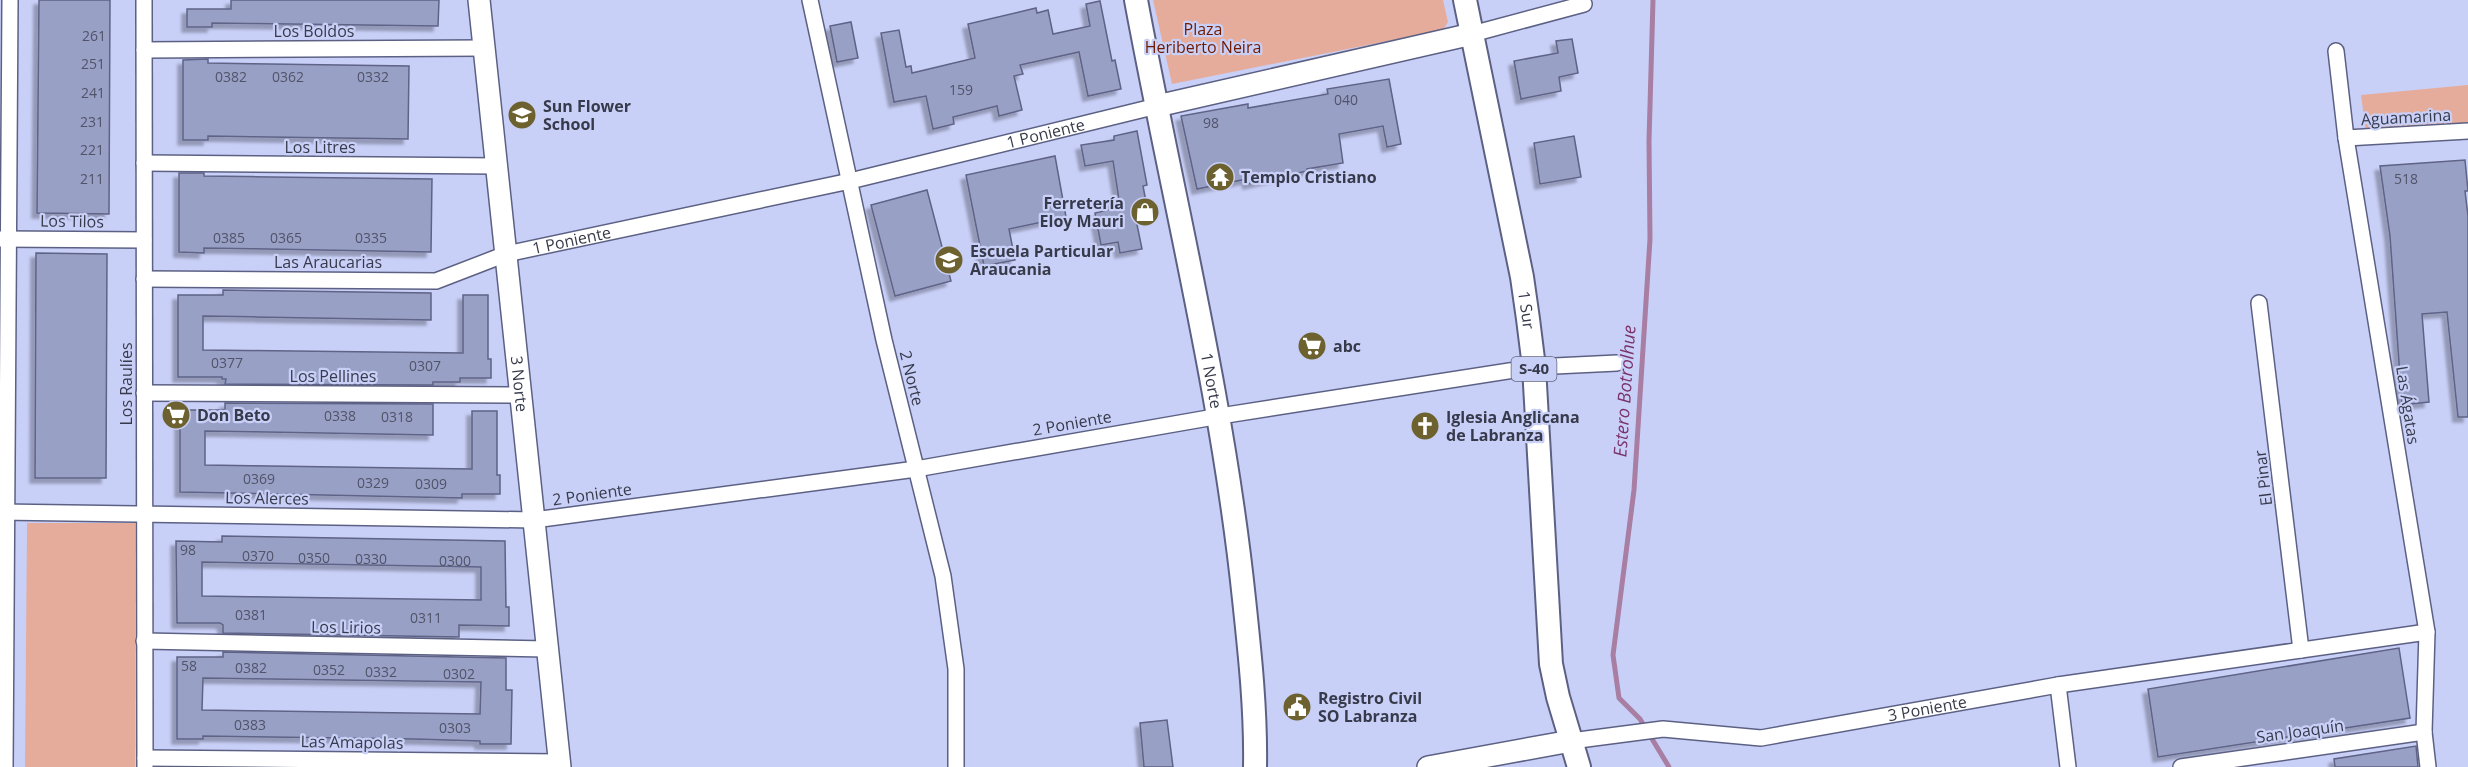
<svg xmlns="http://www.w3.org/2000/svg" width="2468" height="767" font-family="'Open Sans',sans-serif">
	<defs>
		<filter id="shadow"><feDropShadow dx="-5" dy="5" stdDeviation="1.5" flood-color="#0004"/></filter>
	</defs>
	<rect width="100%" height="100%" fill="#c9d0f8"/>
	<!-- green -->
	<g fill="#e5ac9b">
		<path d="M 1153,0 L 1443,0 L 1448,22 L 1443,30 L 1172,84 Z"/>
		<path d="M 2468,85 L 2468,124 L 2366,133 L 2361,95 Z"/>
		<path d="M 27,523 L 135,523 L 135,767 L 25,767 Z"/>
	</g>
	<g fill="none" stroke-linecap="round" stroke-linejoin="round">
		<!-- stream -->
		<path stroke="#a87ea2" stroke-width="5" d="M 1653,0 L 1649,141 L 1650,239 L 1634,490 L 1613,655 L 1619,698 L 1640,719 L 1669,767"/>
	</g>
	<!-- building -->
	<g fill="#99a0c6" stroke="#5e6386" stroke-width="1.5" fill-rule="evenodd" filter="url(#shadow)">
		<path d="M 39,0 L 110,0 L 109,214 L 37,213 Z"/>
		<path d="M 231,0 L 439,0 L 438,26 L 212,23 L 212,27 L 187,27 L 187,9 L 231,9 Z"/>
		<path d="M 1100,1 L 1112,61 L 1115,60 L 1121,89 L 1088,96 L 1079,52 L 1020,65 L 1023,74 L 1014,76 L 1022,110 L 999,116 L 997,106 L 953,117 L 954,124 L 933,129 L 926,96 L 894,102 L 881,33 L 899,30 L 906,67 L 911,66 L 912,73 L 975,58 L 968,24 L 1036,8 L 1037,13 L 1048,10 L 1053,34 L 1090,26 L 1086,4 Z"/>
		<path d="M 851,22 L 858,58 L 837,62 L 830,26 Z"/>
		<path d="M 1572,39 L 1578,73 L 1559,77 L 1561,91 L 1521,99 L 1514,61 L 1558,53 L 1556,41 Z"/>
		<path d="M 208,59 L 208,63 L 409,66 L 408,139 L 208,136 L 208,140 L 183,140 L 183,60 Z"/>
		<path d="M 1389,79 L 1401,144 L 1387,147 L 1383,126 L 1339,134 L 1343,163 L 1307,169 L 1307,171 L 1248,184 L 1247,179 L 1197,189 L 1181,116 L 1248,104 L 1248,108 L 1328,94 L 1327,89 Z"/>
		<path d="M 1137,131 L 1147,185 L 1143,186 L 1147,207 L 1134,210 L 1142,249 L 1120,253 L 1118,242 L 1101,245 L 1095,213 L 1108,210 L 1107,202 L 1119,200 L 1113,161 L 1085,166 L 1081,145 L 1114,140 L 1114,136 Z"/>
		<path d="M 1574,136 L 1581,177 L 1540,184 L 1534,143 Z"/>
		<path d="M 1055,156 L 1066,217 L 1009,229 L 1015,260 L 984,266 L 966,175 Z"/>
		<path d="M 2465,160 L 2468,191 L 2465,191 L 2468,216 L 2468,417 L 2458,417 L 2447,312 L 2422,314 L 2429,402 L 2402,405 L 2390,236 L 2380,166 Z"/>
		<path d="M 179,173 L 204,173 L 204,176 L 432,179 L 431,252 L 204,248 L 204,253 L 179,252 Z"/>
		<path d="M 927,190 L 951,281 L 895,296 L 871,205 Z"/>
		<path d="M 36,253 L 107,254 L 106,478 L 35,478 Z"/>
		<path d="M 223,290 L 431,293 L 431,320 L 203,316 L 203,350 L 463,353 L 463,295 L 488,295 L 488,359 L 491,359 L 491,378 L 460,378 L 460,382 L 433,382 L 433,385 L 225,384 L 226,379 L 222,379 L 222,377 L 178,377 L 178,295 L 223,295 Z"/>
		<path d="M 225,403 L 433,404 L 433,435 L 205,431 L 205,465 L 472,469 L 472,411 L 497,411 L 497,475 L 500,475 L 500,494 L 462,494 L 462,498 L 180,492 L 180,410 L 225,410 Z"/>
		<path d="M 222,536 L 505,541 L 506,607 L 509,607 L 509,626 L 459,625 L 459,637 L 223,633 L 223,625 L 220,623 L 177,623 L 176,541 L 222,542 ZM 202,562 L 481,567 L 481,600 L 202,596 Z"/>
		<path d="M 2399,648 L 2410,718 L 2158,757 L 2148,689 Z"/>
		<path d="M 223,652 L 506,658 L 506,690 L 512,690 L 511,744 L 480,744 L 480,741 L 414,739 L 203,736 L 203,739 L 177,739 L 177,657 L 223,657 ZM 203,678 L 481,682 L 480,714 L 202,710 Z"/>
		<path d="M 1167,720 L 1173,767 L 1144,767 L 1140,723 Z"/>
		<path d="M 2416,746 L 2418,767 L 2335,767 L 2334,759 Z"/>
	</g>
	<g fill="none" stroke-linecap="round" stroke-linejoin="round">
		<!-- street casing -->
		<g stroke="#5c6184" stroke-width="18">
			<g id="street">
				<path d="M 144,0 L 145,767"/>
				<path d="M 810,0 L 884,340 L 943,576 L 956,669 L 956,767"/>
				<path d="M 1472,34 L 1584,4"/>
				<path d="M 144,50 L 484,48"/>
				<path d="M 2336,51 L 2346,138 L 2427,632 L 2424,732 L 2428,767"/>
				<path d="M 2346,138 L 2468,131"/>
				<path d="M 144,163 L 497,166"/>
				<path d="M 0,239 L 144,240"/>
				<path id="s1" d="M 144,279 L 436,281 L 506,254 L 850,181 L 1157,106"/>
				<path d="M 2259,303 L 2301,650"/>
				<path d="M 144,393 L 521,395"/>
				<path d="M 0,512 L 534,520 L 916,469 L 1220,416 L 1534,367 L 1617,363"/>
				<path d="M 144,641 L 547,649"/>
				<path d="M 2058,685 L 2068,767"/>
				<path id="s2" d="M 1571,741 L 1663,729 L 1761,738 L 2058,685 L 2427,632"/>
				<path d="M 145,758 L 559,762"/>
				<path d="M 5,767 L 10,0"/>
				<path d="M 2181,767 L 2424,732"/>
			</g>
		</g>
		<!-- secondary casing -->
		<g stroke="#5c6184" stroke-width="24">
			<g id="secondary">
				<path id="s3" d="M 479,0 L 560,767"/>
				<path d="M 1157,106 L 1472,34"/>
				<path d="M 1428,767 L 1571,741"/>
			</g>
		</g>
		<!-- primary casing -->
		<g stroke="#5c6184" stroke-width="26">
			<g id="primary">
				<path id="s4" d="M 1136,0 C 1173,200 1223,397 1244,599 C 1250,655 1256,711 1255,767"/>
				<path id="s5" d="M 1465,0 L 1522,277 L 1528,319 L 1534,367 L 1551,664 L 1558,697 L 1579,767"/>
			</g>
		</g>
		<!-- street -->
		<use href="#street" stroke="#fff" stroke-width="15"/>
		<!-- secondary -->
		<use href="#secondary" stroke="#fff" stroke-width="21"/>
		<!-- primary -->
		<use href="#primary" stroke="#fff" stroke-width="22"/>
	</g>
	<!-- icons -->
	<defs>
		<g id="school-disc" transform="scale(1.5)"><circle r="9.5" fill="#6d622f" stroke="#c9d0f8"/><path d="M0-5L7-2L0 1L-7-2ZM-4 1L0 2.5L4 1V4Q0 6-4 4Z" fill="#fff"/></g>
		<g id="temple-disc" transform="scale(1.5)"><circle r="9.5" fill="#6d622f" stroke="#c9d0f8"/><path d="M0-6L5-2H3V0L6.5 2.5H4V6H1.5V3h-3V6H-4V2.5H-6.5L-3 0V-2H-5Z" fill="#fff"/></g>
		<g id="shop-disc" transform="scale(1.5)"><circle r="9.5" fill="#6d622f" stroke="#c9d0f8"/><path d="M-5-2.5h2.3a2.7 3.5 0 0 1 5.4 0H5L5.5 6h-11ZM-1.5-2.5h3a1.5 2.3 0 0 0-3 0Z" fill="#fff"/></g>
		<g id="supermarket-disc" transform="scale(1.5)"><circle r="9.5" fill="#6d622f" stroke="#c9d0f8"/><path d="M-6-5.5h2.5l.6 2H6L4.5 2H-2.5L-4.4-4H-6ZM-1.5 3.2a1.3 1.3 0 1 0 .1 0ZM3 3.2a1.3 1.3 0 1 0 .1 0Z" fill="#fff"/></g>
		<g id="church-disc" transform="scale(1.5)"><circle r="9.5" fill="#6d622f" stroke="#c9d0f8"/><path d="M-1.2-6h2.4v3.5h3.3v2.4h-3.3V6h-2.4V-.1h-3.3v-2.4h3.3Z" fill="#fff"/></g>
		<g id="civic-disc" transform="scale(1.5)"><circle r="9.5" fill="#6d622f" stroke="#c9d0f8"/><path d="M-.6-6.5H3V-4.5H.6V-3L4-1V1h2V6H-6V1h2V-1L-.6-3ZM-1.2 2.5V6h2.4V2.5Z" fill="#fff"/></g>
	</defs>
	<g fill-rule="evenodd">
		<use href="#school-disc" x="522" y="115"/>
		<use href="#temple-disc" x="1220" y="177"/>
		<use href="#shop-disc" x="1145" y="212"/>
		<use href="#school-disc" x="949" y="260"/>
		<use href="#supermarket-disc" x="1312" y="346"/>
		<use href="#supermarket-disc" x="176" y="415"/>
		<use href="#church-disc" x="1425" y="426"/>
		<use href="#civic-disc" x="1297" y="707"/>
	</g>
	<g text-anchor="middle" stroke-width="4.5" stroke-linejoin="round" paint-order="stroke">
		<!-- number labels -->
		<g font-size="14" fill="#505469">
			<text x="94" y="41">261</text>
			<text x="93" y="69">251</text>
			<text x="231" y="82">0382</text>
			<text x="288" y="82">0362</text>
			<text x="373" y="82">0332</text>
			<text x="961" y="95">159</text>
			<text x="93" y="98">241</text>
			<text x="1346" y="105">040</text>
			<text x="92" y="127">231</text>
			<text x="1211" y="128">98</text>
			<text x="92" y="155">221</text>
			<text x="92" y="184">211</text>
			<text x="2406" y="184">518</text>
			<text x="229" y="243">0385</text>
			<text x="286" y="243">0365</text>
			<text x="371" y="243">0335</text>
			<text x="227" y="368">0377</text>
			<text x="425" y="371">0307</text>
			<text x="340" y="421">0338</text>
			<text x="397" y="422">0318</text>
			<text x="259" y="484">0369</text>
			<text x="373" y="488">0329</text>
			<text x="431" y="489">0309</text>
			<text x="188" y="555">98</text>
			<text x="258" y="561">0370</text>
			<text x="314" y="563">0350</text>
			<text x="371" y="564">0330</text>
			<text x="455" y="566">0300</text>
			<text x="251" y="620">0381</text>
			<text x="426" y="623">0311</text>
			<text x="189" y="671">58</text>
			<text x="251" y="673">0382</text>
			<text x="329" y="675">0352</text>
			<text x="381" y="677">0332</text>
			<text x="459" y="679">0302</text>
			<text x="250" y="730">0383</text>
			<text x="455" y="733">0303</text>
		</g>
		<!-- shield labels -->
		<rect fill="#c9d0f8" stroke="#63677e" stroke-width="1.5" x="1511.5" y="357" width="45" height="24" rx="4.5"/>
		<g font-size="15" font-weight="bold" fill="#373a4a">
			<text x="1534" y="374">S-40</text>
		</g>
		<!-- park labels -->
		<g font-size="16" fill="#6f1a00" stroke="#c9d0f8">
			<text x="1203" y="35">Plaza<tspan x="1203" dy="18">Heriberto Neira</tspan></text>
		</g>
		<!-- street labels -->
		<g font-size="16" fill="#373a4a" stroke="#c9d0f8">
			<text x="314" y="37">Los Boldos</text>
			<text transform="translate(2406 117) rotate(-3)" y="6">Aguamarina</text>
			<text dy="6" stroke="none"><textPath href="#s1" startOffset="920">1 Poniente</textPath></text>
			<text x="320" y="153">Los Litres</text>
			<text transform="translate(72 221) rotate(1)" y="6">Los Tilos</text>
			<text dy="6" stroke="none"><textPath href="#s1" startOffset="434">1 Poniente</textPath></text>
			<text x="328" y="268">Las Araucarias</text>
			<text dy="6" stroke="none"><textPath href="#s5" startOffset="316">1 Sur</textPath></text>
			<text x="333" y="382">Los Pellines</text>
			<text transform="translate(912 378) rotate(76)" y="6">2 Norte</text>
			<text dy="6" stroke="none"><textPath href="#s4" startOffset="388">1 Norte</textPath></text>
			<text transform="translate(126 384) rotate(-90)" y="6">Los Raulíes</text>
			<text dy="6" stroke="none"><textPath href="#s3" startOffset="386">3 Norte</textPath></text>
			<text transform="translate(2408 405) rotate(81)" y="6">Las Ágatas</text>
			<text transform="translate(1072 423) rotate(-10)" y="6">2 Poniente</text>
			<text transform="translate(2263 478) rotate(-97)" y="6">El Pinar</text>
			<text transform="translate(592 494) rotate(-8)" y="6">2 Poniente</text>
			<text transform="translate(267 498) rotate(1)" y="6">Los Alerces</text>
			<text transform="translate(346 627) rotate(1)" y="6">Los Lirios</text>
			<text dy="6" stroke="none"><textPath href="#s2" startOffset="360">3 Poniente</textPath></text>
			<text transform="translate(2300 731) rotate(-8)" y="6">San Joaquín</text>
			<text transform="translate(352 742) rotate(1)" y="6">Las Amapolas</text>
		</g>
		<!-- poi labels -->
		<g font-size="16" font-weight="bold" fill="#373a4a" stroke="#c9d0f8" text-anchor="start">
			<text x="543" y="112">Sun Flower<tspan x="543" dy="18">School</tspan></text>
			<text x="1241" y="183">Templo Cristiano</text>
			<text x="1124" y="209" text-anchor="end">Ferretería<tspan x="1124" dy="18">Eloy Mauri</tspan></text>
			<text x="970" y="257">Escuela Particular<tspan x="970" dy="18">Araucania</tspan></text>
			<text x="1333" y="352">abc</text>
			<text x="197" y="421">Don Beto</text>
			<text x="1446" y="423">Iglesia Anglicana<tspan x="1446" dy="18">de Labranza</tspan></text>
			<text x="1318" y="704">Registro Civil<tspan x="1318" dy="18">SO Labranza</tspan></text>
		</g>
		<!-- water labels -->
		<g font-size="18" font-style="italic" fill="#7b326b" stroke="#c9d0f8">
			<text transform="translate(1625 391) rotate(-86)" y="6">Estero Botrolhue</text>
		</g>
	</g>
</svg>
